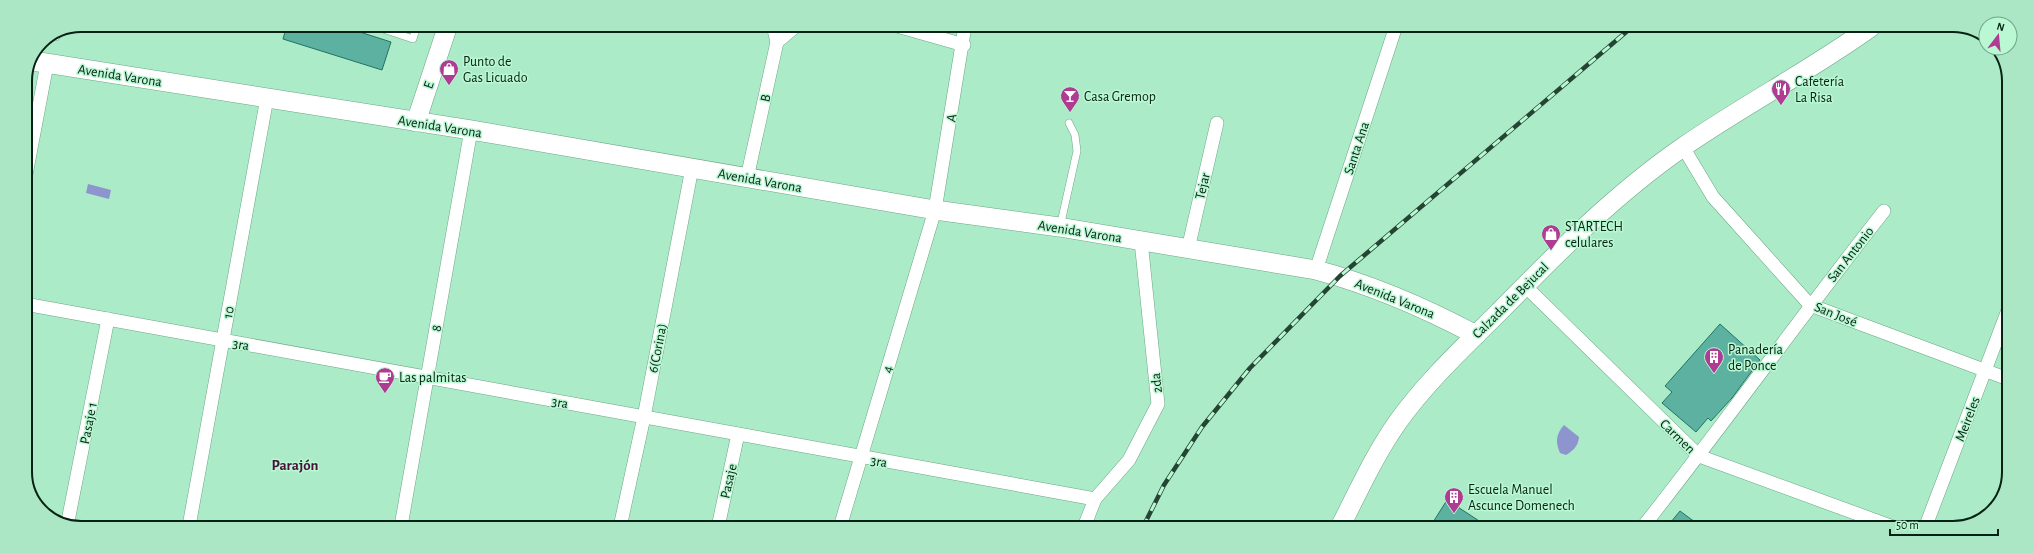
<svg xmlns="http://www.w3.org/2000/svg" width="2034" height="553" font-family="'Alegreya Sans',sans-serif">
	<rect width="100%" height="100%" fill="#acebc7"/>
	<!-- water -->
	<g fill="#8e94ce">
		<path d="M 88,184 L 111,190 L 109,199 L 86,193 Z"/>
		<path d="M 1564,425 L 1579,437 C 1578,446 1574,450 1566,455 L 1560,453 C 1555,442 1556,434 1564,425 Z"/>
	</g>
	<!-- building -->
	<g fill="#5db1a0" stroke="#217365">
		<path d="M 287,25 L 338,25 L 391,42 L 382,70 L 283,39 Z"/>
		<path d="M 1720,324 L 1760,360 L 1732,398 L 1711,421 L 1708,418 L 1696,432 L 1662,403 L 1672,392 L 1665,386 Z"/>
		<path d="M 1447,500 L 1490,528 L 1430,527 Z"/>
		<path d="M 1680,511 L 1703,528 L 1666,528 Z"/>
	</g>
	<g fill="none" stroke-linecap="round" stroke-linejoin="round">
		<!-- lane casing -->
		<g stroke="#6aa785" stroke-width="8">
			<g id="lane">
				<path d="M 371,25 L 413,39 L 417,25"/>
				<path d="M 277,27 L 278,25"/>
				<path d="M 52,37 L 56,37 L 57,35"/>
				<path d="M 1060,227 L 1077,151 L 1075,135 L 1069,123"/>
			</g>
		</g>
		<!-- street casing -->
		<g stroke="#6aa785" stroke-width="14">
			<g id="street">
				<path d="M 773,26 L 777,42"/>
				<path d="M 897,26 L 964,45"/>
				<path d="M 1683,147 L 1713,197 L 1810,305 L 2008,379"/>
				<path d="M 747,178 L 777,42 L 796,26"/>
				<path d="M 25,180 L 47,64"/>
				<path d="M 1188,249 L 1217,123"/>
				<path d="M 1316,270 L 1396,26"/>
				<path d="M 1524,285 L 1699,456 L 1896,528"/>
				<path d="M 25,304 L 1095,499"/>
				<path d="M 67,526 L 108,319"/>
				<path d="M 189,526 L 267,98"/>
				<path d="M 401,526 L 471,130"/>
				<path d="M 620,527 L 644,417 L 692,168"/>
				<path d="M 718,527 L 738,434"/>
				<path d="M 840,527 L 935,210 L 965,26"/>
				<path d="M 1084,527 L 1095,499 L 1129,460 L 1158,404 L 1141,241"/>
				<path d="M 1642,528 C 1725,423 1802,315 1884,211"/>
				<path d="M 1925,528 L 2008,310"/>
			</g>
		</g>
		<!-- secondary casing -->
		<g stroke="#6aa785" stroke-width="20">
			<g id="secondary">
				<path d="M 33,61 L 471,130 L 935,210 L 1059,227 L 1316,270 C 1369,284 1427,309 1476,335"/>
				<path d="M 416,122 L 448,25"/>
				<path d="M 1340,527 C 1358,492 1374,456 1397,423 C 1426,382 1465,346 1500,311 C 1558,252 1615,194 1683,147 C 1744,105 1811,70 1871,27"/>
			</g>
		</g>
		<!-- lane -->
		<use href="#lane" stroke="#fff" stroke-width="7"/>
		<!-- street -->
		<use href="#street" stroke="#fff" stroke-width="13"/>
		<!-- secondary -->
		<use href="#secondary" stroke="#fff" stroke-width="19"/>
		<!-- rail casing -->
		<g stroke="#254534" stroke-width="4.5">
			<path id="rail" d="M 1143,527 L 1164,485 L 1202,427 L 1250,368 L 1340,276 L 1632,27"/>
		</g>
		<!-- rail -->
		<use href="#rail" stroke="#b9f8d3" stroke-width="3" stroke-dasharray="9" stroke-linecap="butt"/>
	</g>
	<!-- icons -->
	<defs>
		<g id="shop-pin" transform="scale(1)"><path d="M0 17L-7.5 6A9.5 9.5 0 1 1 7.5 6Z" fill="#b03b93" stroke="#b9f8d3"/><path d="M-5-2.5h2.3a2.7 3.5 0 0 1 5.4 0H5L5.5 6h-11ZM-1.5-2.5h3a1.5 2.3 0 0 0-3 0Z" fill="#fff"/></g>
		<g id="restaurant-pin" transform="scale(1)"><path d="M0 17L-7.5 6A9.5 9.5 0 1 1 7.5 6Z" fill="#b03b93" stroke="#b9f8d3"/><path d="M-5-6h1v4h1v-4h1v4h1v-4h1v5L-1.5 .5V6h-2V.5L-5-1ZM5-6V6H3V1.5H1.5Q1.5-4 5-6Z" fill="#fff"/></g>
		<g id="bar-pin" transform="scale(1)"><path d="M0 17L-7.5 6A9.5 9.5 0 1 1 7.5 6Z" fill="#b03b93" stroke="#b9f8d3"/><path d="M-6-5H6L.8 .8V4.5H3.5V6h-7V4.5H-.8V.8Z" fill="#fff"/></g>
		<g id="building-pin" transform="scale(1)"><path d="M0 17L-7.5 6A9.5 9.5 0 1 1 7.5 6Z" fill="#b03b93" stroke="#b9f8d3"/><path d="M-4-6H4V6H1V3H-1V6H-4ZM-2.5-4.3h1.7v1.8h-1.7ZM.8-4.3h1.7v1.8H.8ZM-2.5-1h1.7V.8h-1.7ZM.8-1h1.7V.8H.8Z" fill="#fff"/></g>
		<g id="cafe-pin" transform="scale(1)"><path d="M0 17L-7.5 6A9.5 9.5 0 1 1 7.5 6Z" fill="#b03b93" stroke="#b9f8d3"/><path d="M-5.5-4.5H6V0H3Q3 3.5 0 3.5H-2.5Q-5.5 3.5-5.5 0ZM3-3.2v2h1.7v-2ZM-6 4.5H4V6H-6Z" fill="#fff"/></g>
	</defs>
	<g fill-rule="evenodd">
		<use href="#shop-pin" x="449" y="69"/>
		<use href="#restaurant-pin" x="1781" y="89"/>
		<use href="#bar-pin" x="1070" y="96"/>
		<use href="#shop-pin" x="1551" y="234"/>
		<use href="#building-pin" x="1714" y="357"/>
		<use href="#cafe-pin" x="385" y="377"/>
		<use href="#building-pin" x="1454" y="497"/>
	</g>
	<g text-anchor="middle" stroke-width="3" stroke-linejoin="round" paint-order="stroke">
		<!-- poi labels -->
		<g font-size="14" fill="#072114" stroke="#b9f8d3" text-anchor="start">
			<text x="463" y="66">Punto de<tspan x="463" dy="16">Gas Licuado</tspan></text>
			<text x="1795" y="86">Cafetería<tspan x="1795" dy="16">La Risa</tspan></text>
			<text x="1084" y="101">Casa Gremop</text>
			<text x="1565" y="231">STARTECH<tspan x="1565" dy="16">celulares</tspan></text>
			<text x="1728" y="354">Panadería<tspan x="1728" dy="16">de Ponce</tspan></text>
			<text x="399" y="382">Las palmitas</text>
			<text x="1468" y="494">Escuela Manuel<tspan x="1468" dy="16">Ascunce Domenech</tspan></text>
		</g>
		<!-- street labels -->
		<g font-size="14" fill="#072114" stroke="#b9f8d3">
			<text transform="translate(120 75) rotate(9)" y="5">Avenida Varona</text>
			<text transform="translate(428 85) rotate(-71)" y="5">E</text>
			<text transform="translate(765 98) rotate(-77)" y="5">B</text>
			<text transform="translate(951 118) rotate(-80)" y="5">A</text>
			<text transform="translate(440 126) rotate(9)" y="5">Avenida Varona</text>
			<text transform="translate(1356 148) rotate(-72)" y="5">Santa Ana</text>
			<text transform="translate(760 180) rotate(10)" y="5">Avenida Varona</text>
			<text transform="translate(1202 186) rotate(-77)" y="5">Tejar</text>
			<text transform="translate(1080 231) rotate(9)" y="5">Avenida Varona</text>
			<text transform="translate(1850 254) rotate(-52)" y="5">San Antonio</text>
			<text transform="translate(1395 298) rotate(22)" y="5">Avenida Varona</text>
			<text transform="translate(1510 300) rotate(-45)" y="5">Calzada de Bejucal</text>
			<text transform="translate(228 312) rotate(-80)" y="5">10</text>
			<text transform="translate(1836 314) rotate(22)" y="5">San José</text>
			<text transform="translate(436 328) rotate(-80)" y="5">8</text>
			<text transform="translate(241 344) rotate(10)" y="5">3ra</text>
			<text transform="translate(657 348) rotate(-79)" y="5">6(Corina)</text>
			<text transform="translate(887 369) rotate(-73)" y="5">4</text>
			<text transform="translate(1156 383) rotate(-96)" y="5">2da</text>
			<text transform="translate(560 402) rotate(10)" y="5">3ra</text>
			<text transform="translate(1967 419) rotate(-69)" y="5">Meireles</text>
			<text transform="translate(88 423) rotate(-79)" y="5">Pasaje 1</text>
			<text transform="translate(1678 436) rotate(44)" y="5">Carmen</text>
			<text transform="translate(879 461) rotate(10)" y="5">3ra</text>
			<text transform="translate(728 481) rotate(-77)" y="5">Pasaje</text>
		</g>
		<!-- neighbourhood labels -->
		<g font-size="15" font-weight="bold" fill="#48103a" stroke="#b9f8d3">
			<text x="295" y="470">Parajón</text>
		</g>
	</g>
	<!-- crop -->
	<path d="M0 0H2034V553H0ZM81 32H1953A49 49 0 0 1 2002 81V472A49 49 0 0 1 1953 521H81A49 49 0 0 1 32 472V81A49 49 0 0 1 81 32Z" fill="#abe7c4" fill-rule="evenodd"/>
	<path fill="none" stroke="#072114" stroke-width="2" d="M81 32H1953A49 49 0 0 1 2002 81V472A49 49 0 0 1 1953 521H81A49 49 0 0 1 32 472V81A49 49 0 0 1 81 32Z"/>
	<!-- north arrow -->
	<g transform="translate(1998 36) rotate(16)"><circle r="19" fill="#b9f8d3" stroke="#72a287"/>
	<path d="M0-3L7 15L0 10L-7 15Z" fill="#b03b93"/>
	<text y="-6" font-size="11" font-weight="bold" text-anchor="middle" fill="#072114">N</text>
	</g>
	<!-- scale -->
	<path d="M1890 529v6h108v-6" fill="none" stroke="#072114" stroke-width="2"/>
	<text x="1896" y="529" font-size="12" fill="#072114" stroke="#b9f8d3" stroke-width="3" paint-order="stroke">50 m</text>
</svg>
